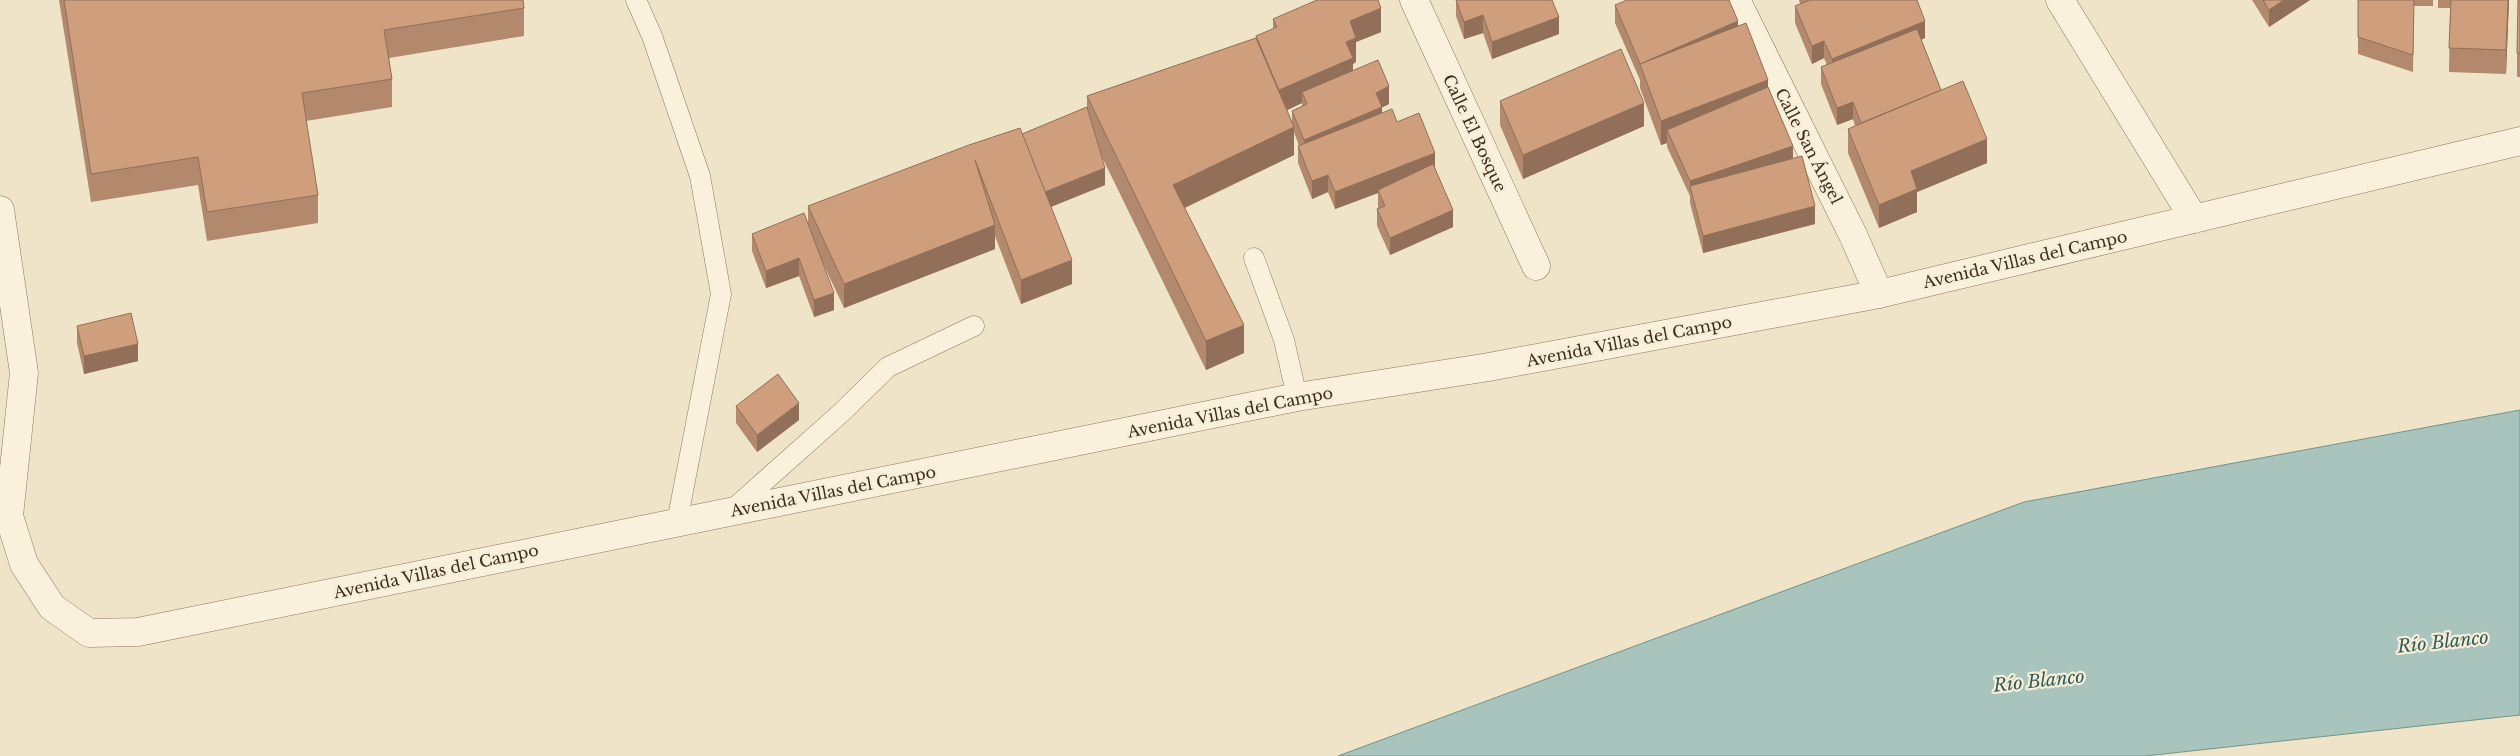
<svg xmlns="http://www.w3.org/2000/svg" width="2520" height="756" font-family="'Libre Baskerville',serif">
	<rect width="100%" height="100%" fill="#f0e4c8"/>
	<!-- water -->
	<path fill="#a9c4bc" stroke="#6f938a" d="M 2520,410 L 2520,715 L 2145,756 L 1338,756 L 2024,502 Z"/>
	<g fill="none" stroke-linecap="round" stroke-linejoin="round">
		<!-- lane casing -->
		<g stroke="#8d765c" stroke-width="21">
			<g id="lane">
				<path d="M 636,0 L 652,36 L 700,176 L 721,294 L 677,522"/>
				<path d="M 1254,258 L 1284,340 L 1297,397"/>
				<path d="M 731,511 L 841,413 L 888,367 L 974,326"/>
			</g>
		</g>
		<!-- street casing -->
		<g stroke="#8d765c" stroke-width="29">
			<g id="street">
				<path d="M 1414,0 L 1536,266"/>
				<path d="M 1736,0 L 1853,235 L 1879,294"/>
				<path d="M 2060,0 L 2194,219"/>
				<path d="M 0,210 L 24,373 L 9,516 L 24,564 L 52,607 L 89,633 L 138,632 L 1297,397 L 1489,367 L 1879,294 L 2520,141"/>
			</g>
		</g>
		<!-- lane -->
		<use href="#lane" stroke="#faf1dc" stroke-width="20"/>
		<!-- street -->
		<use href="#street" stroke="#faf1dc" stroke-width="28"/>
	</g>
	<!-- wall -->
	<g fill="#b2896c" fill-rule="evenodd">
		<path d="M 59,0 L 523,0 L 524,8 L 524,36 L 389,58 L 392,79 L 392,107 L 306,121 L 318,195 L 318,223 L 207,241 L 198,185 L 91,202 Z"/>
		<path d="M 1456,0 L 1552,0 L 1559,34 L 1492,59 L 1483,33 L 1464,39 L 1456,16 Z"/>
		<path d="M 1799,0 L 1917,0 L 1925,38 L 1921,40 L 1941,90 L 1987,163 L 1917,192 L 1917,212 L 1879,228 L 1848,153 L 1848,129 L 1855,126 L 1853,119 L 1837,125 L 1821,84 L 1821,67 L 1827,65 L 1824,58 L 1812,64 L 1795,23 L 1795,6 L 1800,4 Z"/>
		<path d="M 2252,0 L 2310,0 L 2269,27 Z"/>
		<path d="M 2358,0 L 2433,0 L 2433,6 L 2414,6 L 2413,72 L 2358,54 Z"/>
		<path d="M 2438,0 L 2509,0 L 2506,74 L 2449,72 L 2450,8 L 2438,8 Z"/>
		<path d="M 2520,0 L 2520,77 L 2517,77 L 2517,53 Z"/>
		<path d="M 1615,5 L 1738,26 L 1768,87 L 1815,224 L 1703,253 L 1690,203 L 1690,196 L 1667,147 L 1667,143 L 1661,145 L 1640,88 L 1640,80 L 1615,23 Z"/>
		<path d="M 1273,19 L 1381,32 L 1356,42 L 1356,62 L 1353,64 L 1353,71 L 1389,104 L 1382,107 L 1382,113 L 1397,122 L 1435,168 L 1453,227 L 1390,255 L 1377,226 L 1377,209 L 1378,209 L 1378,193 L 1335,209 L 1328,192 L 1312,199 L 1298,163 L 1298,146 L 1299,146 L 1294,132 L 1294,155 L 1185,208 L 1244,353 L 1206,370 L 1101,155 L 1105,185 L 1051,207 L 1072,284 L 1021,304 L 995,236 L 995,249 L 844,308 L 821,259 L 834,310 L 814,317 L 799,276 L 766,288 L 752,251 L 752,234 L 808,223 L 808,206 L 1022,134 L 1087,107 L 1087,96 L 1256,38 L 1256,36 L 1273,29 ZM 1302,103 L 1302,106 L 1292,111 L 1292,122 L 1287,110 Z"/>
		<path d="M 1500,101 L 1644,126 L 1523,179 L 1500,125 Z"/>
		<path d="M 77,326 L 138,361 L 84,374 L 77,343 Z"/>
		<path d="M 736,406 L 799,420 L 757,452 L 736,423 Z"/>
	</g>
	<!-- shaded-wall -->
	<g fill="#916f58">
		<path d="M 2284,0 L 2310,0 L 2269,27 L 2269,10 Z"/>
		<path d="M 2508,0 L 2509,0 L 2506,74 L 2506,50 Z"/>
		<path d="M 1381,8 L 1381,32 L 1356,42 L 1356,62 L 1353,64 L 1353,81 L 1302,92 L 1302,103 L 1279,114 L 1279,90 L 1346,42 L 1350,21 Z"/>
		<path d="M 1483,15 L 1483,33 L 1464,39 L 1464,22 Z"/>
		<path d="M 1559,17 L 1559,34 L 1492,59 L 1492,42 Z"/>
		<path d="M 1738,21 L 1738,38 L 1641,64 Z"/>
		<path d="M 1925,21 L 1925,38 L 1832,76 L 1832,59 Z"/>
		<path d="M 1824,41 L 1824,58 L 1812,64 L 1812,46 Z"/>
		<path d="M 1768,80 L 1768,104 L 1667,130 L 1667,143 L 1661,145 L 1661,121 Z"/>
		<path d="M 1389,86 L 1389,104 L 1379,109 L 1382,107 L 1382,124 L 1304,157 L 1304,140 L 1376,93 Z"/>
		<path d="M 1853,102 L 1853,119 L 1837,125 L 1837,108 Z"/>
		<path d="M 1644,103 L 1644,126 L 1523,179 L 1523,155 Z"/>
		<path d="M 1294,127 L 1294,155 L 1173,213 L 1173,185 Z"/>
		<path d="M 1987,139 L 1987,163 L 1917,192 L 1917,212 L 1879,228 L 1879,205 L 1911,171 Z"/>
		<path d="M 1793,146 L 1793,163 L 1690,190 L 1690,181 Z"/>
		<path d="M 1435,153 L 1435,170 L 1378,190 L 1378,193 L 1335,209 L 1335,192 Z"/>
		<path d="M 1105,168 L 1105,185 L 1043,210 L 1043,192 Z"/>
		<path d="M 1328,175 L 1328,192 L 1312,199 L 1312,181 Z"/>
		<path d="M 1815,206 L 1815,224 L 1703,253 L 1703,236 Z"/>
		<path d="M 1453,210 L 1453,227 L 1390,255 L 1390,238 Z"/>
		<path d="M 995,225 L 995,249 L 844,308 L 844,284 Z"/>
		<path d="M 799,258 L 799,276 L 766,288 L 766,271 Z"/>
		<path d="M 1072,260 L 1072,284 L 1021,304 L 1021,280 Z"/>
		<path d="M 834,293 L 834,310 L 814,317 L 814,300 Z"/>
		<path d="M 1244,325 L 1244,353 L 1206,370 L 1206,341 Z"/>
		<path d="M 138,344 L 138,361 L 84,374 L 84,356 Z"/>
		<path d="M 799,403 L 799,420 L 757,452 L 757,435 Z"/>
	</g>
	<!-- building -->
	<g fill="#cf9f7d" stroke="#916f58">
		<path d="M 64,0 L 523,0 L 524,8 L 384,30 L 392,79 L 302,93 L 318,195 L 207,212 L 198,157 L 91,174 Z"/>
		<path d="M 1317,0 L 1378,0 L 1381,8 L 1350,21 L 1356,38 L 1346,42 L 1353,58 L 1279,90 L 1256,36 L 1277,27 L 1273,19 Z"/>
		<path d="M 1456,0 L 1552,0 L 1559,17 L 1492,42 L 1483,15 L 1464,22 Z"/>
		<path d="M 1627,0 L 1729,0 L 1738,21 L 1640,64 L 1615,5 Z"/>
		<path d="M 1810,0 L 1917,0 L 1925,21 L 1832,59 L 1824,41 L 1812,46 L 1795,6 Z"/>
		<path d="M 2263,0 L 2284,0 L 2269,10 Z"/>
		<path d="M 2358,0 L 2414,0 L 2413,55 L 2358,37 Z"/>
		<path d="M 2451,0 L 2508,0 L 2506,50 L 2449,48 Z"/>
		<path d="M 2518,0 L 2520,0 L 2520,53 L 2517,53 Z"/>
		<path d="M 1746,23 L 1768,80 L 1661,121 L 1640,64 Z"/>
		<path d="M 1917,29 L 1941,90 L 1861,123 L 1853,102 L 1837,108 L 1821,67 Z"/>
		<path d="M 1256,38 L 1294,127 L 1173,185 L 1244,325 L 1206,341 L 1087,96 Z"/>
		<path d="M 1621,49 L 1644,103 L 1523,155 L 1500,101 Z"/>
		<path d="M 1378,60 L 1389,86 L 1376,93 L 1382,107 L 1304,140 L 1292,111 L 1307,104 L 1302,92 Z"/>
		<path d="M 1963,81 L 1987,139 L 1911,171 L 1917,189 L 1879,205 L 1848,129 Z"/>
		<path d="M 1768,87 L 1793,146 L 1690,181 L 1667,130 Z"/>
		<path d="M 1087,107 L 1105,168 L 1045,192 L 1022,134 Z"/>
		<path d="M 1392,109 L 1397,122 L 1419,113 L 1435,153 L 1335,192 L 1328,175 L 1312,181 L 1298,146 Z"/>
		<path d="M 1020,128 L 1072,260 L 1021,280 L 975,160 L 995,225 L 844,284 L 808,206 L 969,145 Z"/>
		<path d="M 1802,156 L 1815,206 L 1703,236 L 1690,186 Z"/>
		<path d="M 1433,164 L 1453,210 L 1390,238 L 1377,209 L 1385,206 L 1378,190 Z"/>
		<path d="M 804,213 L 834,293 L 814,300 L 799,258 L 766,271 L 752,234 Z"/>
		<path d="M 131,313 L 138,344 L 84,356 L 77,326 Z"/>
		<path d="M 778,374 L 799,403 L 757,435 L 736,406 Z"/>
	</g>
	<g text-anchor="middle" stroke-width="4.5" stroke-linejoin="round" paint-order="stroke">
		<!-- street labels -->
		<g font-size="16" fill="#3d2e20" stroke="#f7eed8">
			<text transform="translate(1475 133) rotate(65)" y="6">Calle El Bosque</text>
			<text transform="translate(1809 146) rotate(63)" y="6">Calle San Ángel</text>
			<text transform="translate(2025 259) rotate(-13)" y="6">Avenida Villas del Campo</text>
			<text transform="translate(1629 341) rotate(-11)" y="6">Avenida Villas del Campo</text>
			<text transform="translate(1230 412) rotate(-11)" y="6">Avenida Villas del Campo</text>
			<text transform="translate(833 491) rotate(-11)" y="6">Avenida Villas del Campo</text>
			<text transform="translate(436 571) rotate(-12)" y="6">Avenida Villas del Campo</text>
		</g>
		<!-- water labels -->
		<g font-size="18" font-style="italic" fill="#2f5d5a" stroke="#f7eed8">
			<text transform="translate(2443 642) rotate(-6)" y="6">Río Blanco</text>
			<text transform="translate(2039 681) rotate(-6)" y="6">Río Blanco</text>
		</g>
	</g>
</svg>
